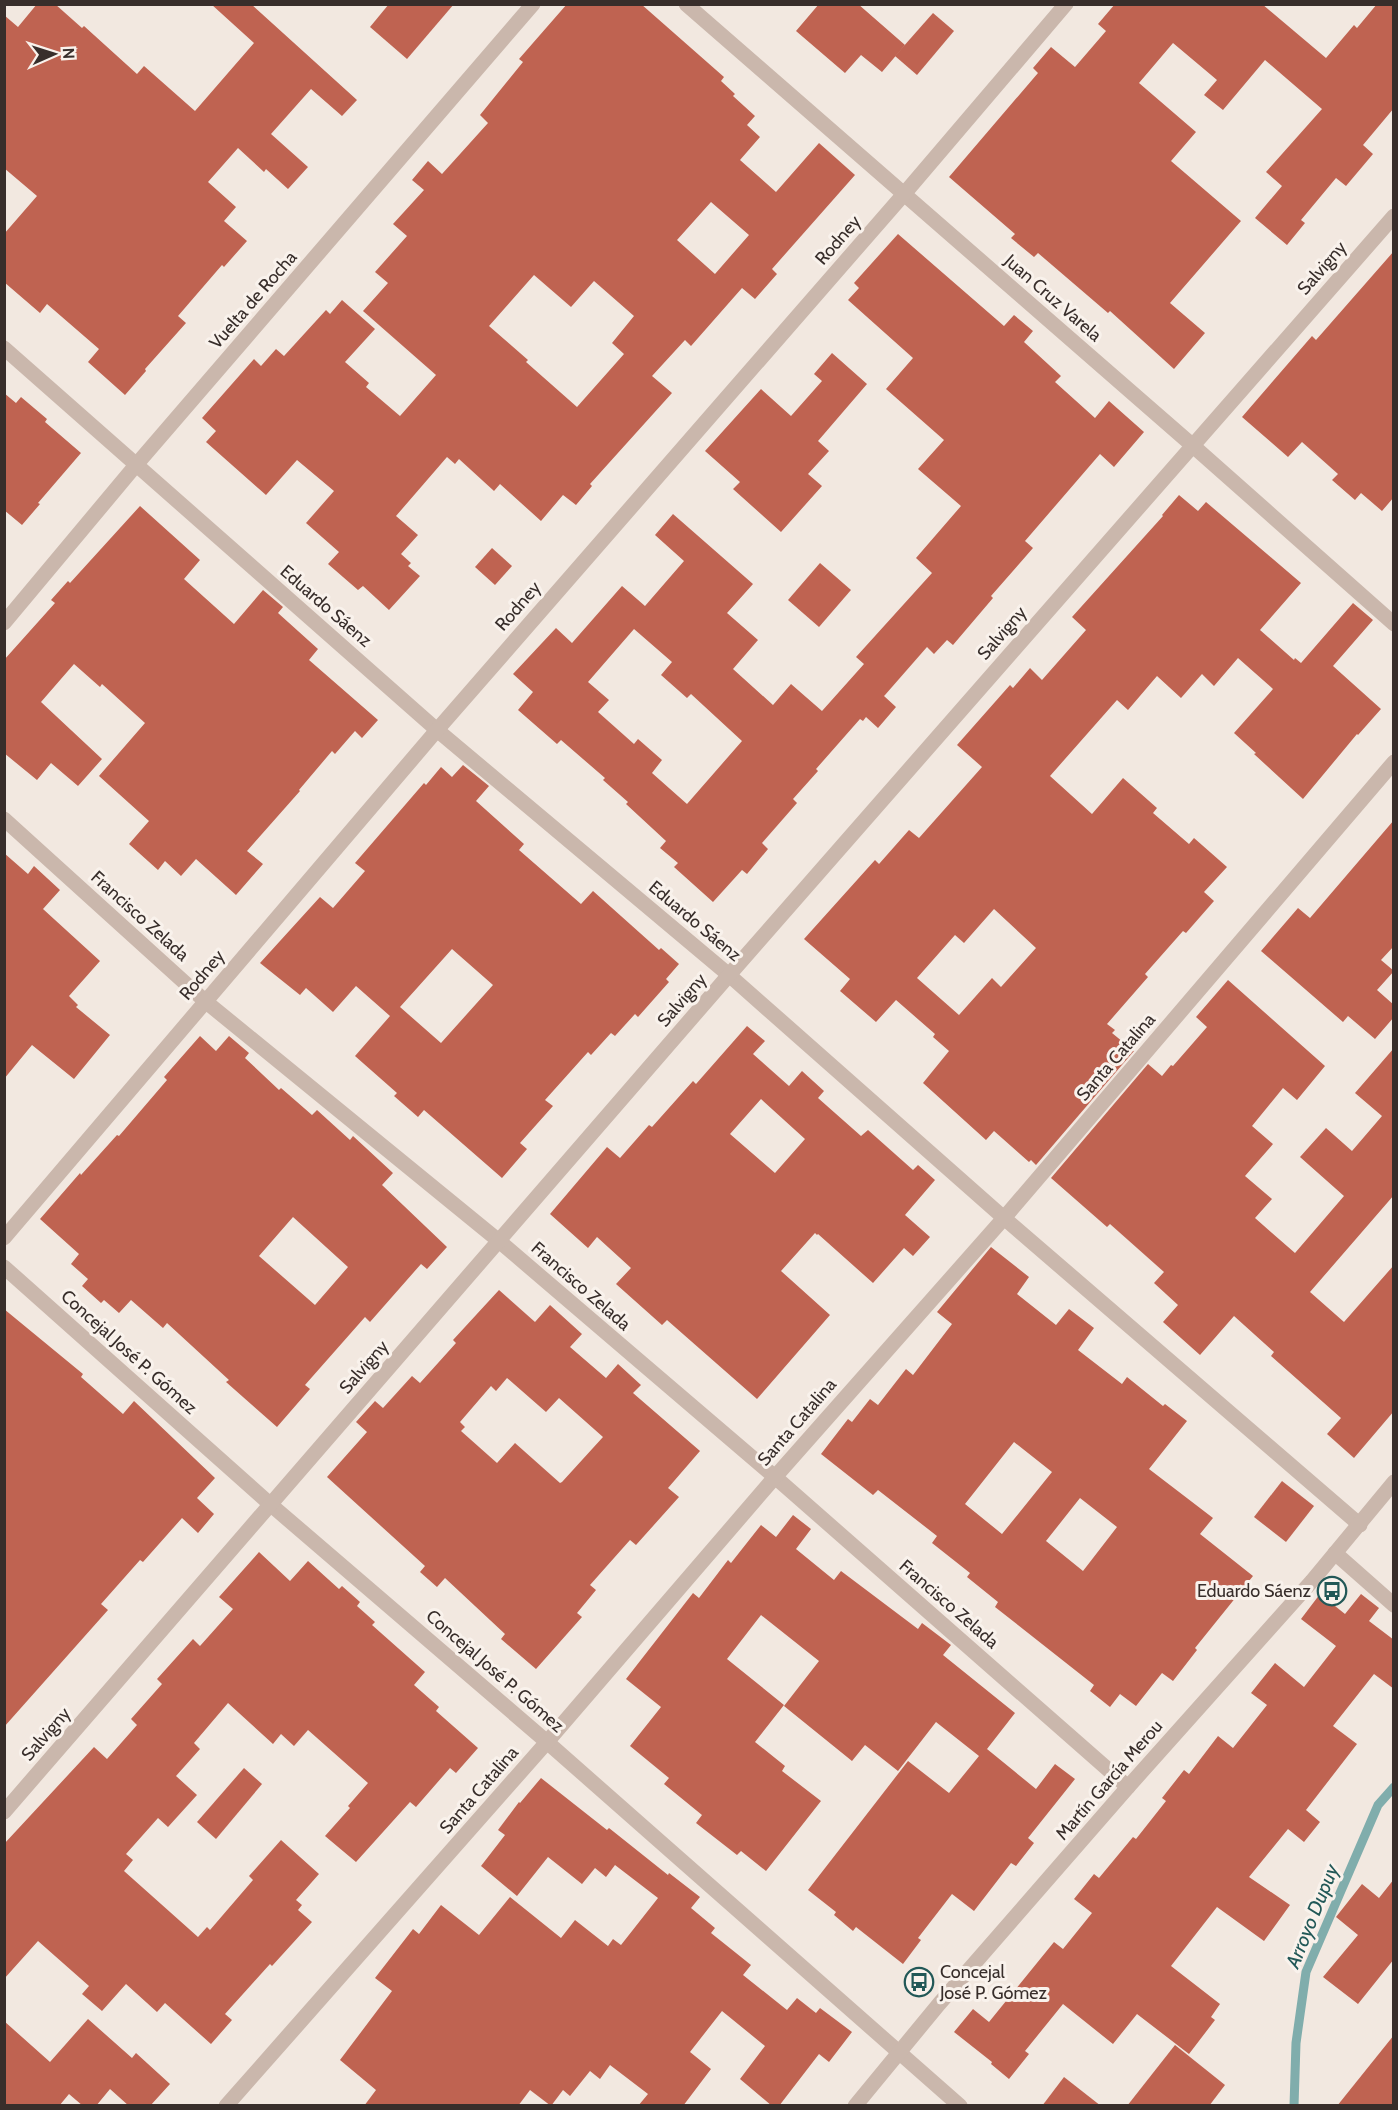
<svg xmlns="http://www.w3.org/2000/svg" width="1398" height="2110" font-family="Cabin,sans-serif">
	<rect width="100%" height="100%" fill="#f2e8e0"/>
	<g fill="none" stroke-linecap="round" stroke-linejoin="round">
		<!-- stream -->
		<path stroke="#80adac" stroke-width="9" d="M 1294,2106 L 1296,2043 L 1306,1972 L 1378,1805 L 1394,1787"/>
	</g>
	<!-- building -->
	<g fill="#bf6351" fill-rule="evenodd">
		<path d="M 37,4 L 55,4 L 82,28 L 84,26 L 137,74 L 144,66 L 195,111 L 254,43 L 211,4 L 251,4 L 357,100 L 342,116 L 311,89 L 271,134 L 308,167 L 288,189 L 266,169 L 264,172 L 238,148 L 208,182 L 236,207 L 224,221 L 247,241 L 224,267 L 222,265 L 178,316 L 186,323 L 145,369 L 146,371 L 125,395 L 88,362 L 99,349 L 47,304 L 40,313 L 4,282 L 4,234 L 37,196 L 4,168 L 4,15 L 18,27 Z"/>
		<path d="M 389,4 L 454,4 L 407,59 L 370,27 Z"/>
		<path d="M 567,4 L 641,4 L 724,77 L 721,81 L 735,94 L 733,96 L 755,116 L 747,125 L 760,137 L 740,160 L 776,192 L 819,143 L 855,175 L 772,269 L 777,274 L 755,299 L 742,288 L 691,346 L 685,340 L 652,376 L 672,393 L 590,484 L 592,486 L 576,505 L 563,495 L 541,521 L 500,484 L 494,491 L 459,459 L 455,464 L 447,457 L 396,516 L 418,535 L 401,554 L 411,563 L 408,566 L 420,576 L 389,610 L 363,586 L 358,590 L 328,564 L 339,552 L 306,523 L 334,491 L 297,460 L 266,495 L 206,442 L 216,431 L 202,418 L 254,359 L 261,366 L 276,349 L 284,356 L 326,310 L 330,314 L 342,300 L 375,329 L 345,362 L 369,383 L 366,387 L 400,416 L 436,375 L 363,311 L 388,283 L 375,272 L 407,236 L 393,224 L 424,190 L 412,180 L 428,161 L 442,174 L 488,123 L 480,115 L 523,62 L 519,59 ZM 711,202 L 749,235 L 715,274 L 677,240 ZM 534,275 L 571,307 L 594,281 L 634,316 L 612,343 L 624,354 L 577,407 L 526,362 L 528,360 L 489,326 Z"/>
		<path d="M 819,4 L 858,4 L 905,45 L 882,72 L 861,55 L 845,73 L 796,31 Z"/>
		<path d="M 1115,4 L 1262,4 L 1326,58 L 1354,25 L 1357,28 L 1377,4 L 1394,4 L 1394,108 L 1363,145 L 1373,154 L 1346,186 L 1336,178 L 1301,220 L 1305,223 L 1287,245 L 1255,218 L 1282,186 L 1266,172 L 1322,109 L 1265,60 L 1223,110 L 1204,95 L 1217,80 L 1173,43 L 1139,83 L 1196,132 L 1171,161 L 1241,221 L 1170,303 L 1205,333 L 1174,369 L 1110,311 L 1108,313 L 1038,253 L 1034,257 L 1011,238 L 1015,234 L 949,177 L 1038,73 L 1033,68 L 1051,47 L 1075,67 L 1106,31 L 1098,24 Z"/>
		<path d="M 933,13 L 954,31 L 917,75 L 895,56 Z"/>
		<path d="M 898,234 L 1004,326 L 1014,315 L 1033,331 L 1024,342 L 1061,376 L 1055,382 L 1095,418 L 1109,401 L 1144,432 L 1114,467 L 1100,454 L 1025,541 L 1033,548 L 991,596 L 993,598 L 953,645 L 947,640 L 934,654 L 927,647 L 885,695 L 884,696 L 896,707 L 878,728 L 866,717 L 863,721 L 860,719 L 816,769 L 818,771 L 793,799 L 797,803 L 762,843 L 768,849 L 747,874 L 742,870 L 713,902 L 674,867 L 678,863 L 660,848 L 666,841 L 626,804 L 628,802 L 603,780 L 605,778 L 561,740 L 557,744 L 518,710 L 533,692 L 513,674 L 556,628 L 572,643 L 622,586 L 645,606 L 684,561 L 655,535 L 673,514 L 753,584 L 727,613 L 758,640 L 733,669 L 773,705 L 791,684 L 822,711 L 864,664 L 856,657 L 932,573 L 916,558 L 961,506 L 918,469 L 944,440 L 886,389 L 913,358 L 848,300 L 859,288 L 854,283 ZM 634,629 L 672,662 L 661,675 L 687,698 L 691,694 L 742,741 L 687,804 L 652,773 L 662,760 L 638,739 L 634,744 L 598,712 L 609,700 L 588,682 Z"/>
		<path d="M 1394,251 L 1394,497 L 1382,511 L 1361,493 L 1355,500 L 1332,480 L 1338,474 L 1302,442 L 1288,457 L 1242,417 L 1312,336 L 1316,340 Z"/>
		<path d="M 832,353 L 867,384 L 818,441 L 829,451 L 808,474 L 822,486 L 781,532 L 733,489 L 740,482 L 705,451 L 761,389 L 791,416 L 822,381 L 814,374 Z"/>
		<path d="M 4,393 L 16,403 L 21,397 L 47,419 L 45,422 L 81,453 L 38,503 L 40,504 L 22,525 L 4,510 Z"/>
		<path d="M 1179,495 L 1198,511 L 1206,502 L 1301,583 L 1260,630 L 1294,660 L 1295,658 L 1301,663 L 1353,603 L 1373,620 L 1333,666 L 1381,709 L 1358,735 L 1357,734 L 1303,799 L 1254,754 L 1256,753 L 1234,733 L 1273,689 L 1238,658 L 1214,686 L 1202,674 L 1181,698 L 1157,676 L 1128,710 L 1117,700 L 1050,776 L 1092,814 L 1123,778 L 1157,808 L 1153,813 L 1189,844 L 1194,838 L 1227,867 L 1204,892 L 1214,901 L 1186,933 L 1183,931 L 1145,974 L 1148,977 L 1107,1024 L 1115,1030 L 1112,1033 L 1134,1051 L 1036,1165 L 1031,1160 L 1029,1162 L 994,1131 L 986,1140 L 923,1083 L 949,1051 L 933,1037 L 935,1034 L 896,1000 L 876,1022 L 840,991 L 850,979 L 804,939 L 875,860 L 879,864 L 909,830 L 919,838 L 982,767 L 957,745 L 1010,685 L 1013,688 L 1030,668 L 1042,680 L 1086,630 L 1072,617 L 1163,516 L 1162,515 ZM 994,909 L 1036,948 L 1001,987 L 992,978 L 959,1015 L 917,978 L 955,935 L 964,943 Z"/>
		<path d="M 140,506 L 200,560 L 184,579 L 234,624 L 263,590 L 283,607 L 278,613 L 318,649 L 309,660 L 378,720 L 362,738 L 355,731 L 335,754 L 332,751 L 299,790 L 300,791 L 247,851 L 263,864 L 236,895 L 196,859 L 181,876 L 165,861 L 158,870 L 129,844 L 149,821 L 99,776 L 145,723 L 102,684 L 100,687 L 74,664 L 41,702 L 102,759 L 78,786 L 51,763 L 37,780 L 4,753 L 4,660 L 55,603 L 51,600 L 68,581 L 70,583 Z"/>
		<path d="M 492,548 L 512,566 L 495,585 L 475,567 Z"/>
		<path d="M 820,563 L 851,590 L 819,627 L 788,600 Z"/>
		<path d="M 463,765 L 489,786 L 476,801 L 524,844 L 519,850 L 581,904 L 593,891 L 659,950 L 661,948 L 679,964 L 666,979 L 669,982 L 638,1017 L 635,1014 L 615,1036 L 611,1033 L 591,1055 L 588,1052 L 545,1100 L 553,1106 L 520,1143 L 527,1149 L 502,1178 L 424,1110 L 418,1117 L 394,1096 L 397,1093 L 355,1056 L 390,1016 L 356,986 L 333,1012 L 306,988 L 300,995 L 260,963 L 320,897 L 333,908 L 365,871 L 355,863 L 424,783 L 426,785 L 441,767 L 452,777 ZM 452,949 L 493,985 L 441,1043 L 400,1007 Z"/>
		<path d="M 1394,820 L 1394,946 L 1381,960 L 1394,971 L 1377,990 L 1394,1005 L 1394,1017 L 1375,1039 L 1348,1016 L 1343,1022 L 1261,951 L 1298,908 L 1310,918 Z"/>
		<path d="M 4,853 L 28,874 L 34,866 L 60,890 L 43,909 L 100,961 L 69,996 L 78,1005 L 76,1007 L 110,1035 L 74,1079 L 32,1045 L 4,1079 Z"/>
		<path d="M 1228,980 L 1325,1066 L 1297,1100 L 1283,1088 L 1252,1126 L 1273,1144 L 1245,1176 L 1272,1199 L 1255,1218 L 1295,1253 L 1344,1196 L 1300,1157 L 1326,1128 L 1352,1151 L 1382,1116 L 1355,1093 L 1394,1048 L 1394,1195 L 1310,1292 L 1344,1322 L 1394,1265 L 1394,1411 L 1354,1458 L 1327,1434 L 1341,1418 L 1271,1356 L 1274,1352 L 1234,1316 L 1200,1355 L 1163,1322 L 1178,1305 L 1154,1283 L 1164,1272 L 1110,1224 L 1107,1227 L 1051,1178 L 1148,1064 L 1162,1076 L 1171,1065 L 1173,1066 L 1207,1027 L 1196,1017 Z"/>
		<path d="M 747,1026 L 765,1041 L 753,1054 L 789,1086 L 802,1071 L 824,1091 L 818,1098 L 861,1136 L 868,1130 L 913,1170 L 918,1165 L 935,1180 L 905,1215 L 930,1237 L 913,1256 L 904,1248 L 873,1283 L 818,1234 L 817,1235 L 815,1233 L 781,1271 L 830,1315 L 757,1399 L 667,1320 L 662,1325 L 616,1284 L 631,1268 L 597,1237 L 588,1248 L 550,1214 L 607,1147 L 620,1158 L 649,1125 L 652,1127 L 693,1081 L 696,1084 ZM 761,1099 L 805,1139 L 775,1173 L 730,1134 Z"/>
		<path d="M 200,1036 L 216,1051 L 229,1036 L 249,1053 L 245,1058 L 279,1090 L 281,1088 L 312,1115 L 317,1110 L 350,1140 L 353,1136 L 393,1173 L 382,1185 L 447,1247 L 427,1269 L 421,1264 L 370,1322 L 365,1317 L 305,1385 L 310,1389 L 277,1427 L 226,1382 L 229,1380 L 167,1323 L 163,1328 L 131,1300 L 119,1313 L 104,1300 L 101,1303 L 82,1286 L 88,1279 L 71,1264 L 79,1254 L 40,1219 L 80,1173 L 81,1175 L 117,1135 L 119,1136 L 167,1080 L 164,1077 ZM 293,1217 L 348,1267 L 315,1305 L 259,1256 Z"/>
		<path d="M 991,1247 L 1029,1277 L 1017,1294 L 1056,1325 L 1069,1309 L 1094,1328 L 1078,1350 L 1122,1384 L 1127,1377 L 1163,1406 L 1165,1404 L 1187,1421 L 1149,1469 L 1213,1518 L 1200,1534 L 1253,1576 L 1195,1648 L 1197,1650 L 1173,1681 L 1162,1673 L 1136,1706 L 1120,1694 L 1110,1707 L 1090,1691 L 1094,1685 L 995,1607 L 998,1602 L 967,1577 L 970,1573 L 932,1543 L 937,1536 L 878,1490 L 873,1495 L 821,1454 L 848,1419 L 852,1422 L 870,1399 L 878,1405 L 906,1369 L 913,1375 L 952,1324 L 937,1312 ZM 1014,1442 L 1052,1472 L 1002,1534 L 965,1504 ZM 1080,1498 L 1117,1527 L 1083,1571 L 1046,1541 Z"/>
		<path d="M 499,1290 L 535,1322 L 550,1305 L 582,1334 L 570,1347 L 606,1378 L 618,1364 L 641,1385 L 633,1393 L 700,1451 L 668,1488 L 679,1497 L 636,1545 L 630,1540 L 590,1585 L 596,1590 L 577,1613 L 582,1617 L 536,1669 L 501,1639 L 505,1634 L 445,1578 L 437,1587 L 420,1572 L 425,1566 L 327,1477 L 367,1432 L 356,1422 L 375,1401 L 383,1408 L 412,1376 L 420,1383 L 456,1343 L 453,1340 ZM 507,1378 L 546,1412 L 559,1398 L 603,1437 L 562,1482 L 560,1483 L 515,1443 L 497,1463 L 461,1431 L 465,1427 L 460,1422 L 491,1386 L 496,1391 Z"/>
		<path d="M 4,1309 L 83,1374 L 81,1377 L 123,1414 L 134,1401 L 215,1478 L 197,1498 L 214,1514 L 198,1533 L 182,1518 L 143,1562 L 140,1560 L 101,1604 L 108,1610 L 4,1727 Z"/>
		<path d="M 1282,1481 L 1314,1506 L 1286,1542 L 1254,1517 Z"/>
		<path d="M 793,1515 L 811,1529 L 796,1549 L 834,1580 L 841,1571 L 918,1629 L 922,1623 L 951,1645 L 943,1655 L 1015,1713 L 987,1749 L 1036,1789 L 1055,1764 L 1075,1779 L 1028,1838 L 1034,1843 L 1016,1866 L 1011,1863 L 974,1911 L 952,1894 L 918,1938 L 921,1940 L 903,1964 L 856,1927 L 853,1931 L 834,1915 L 836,1912 L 808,1890 L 908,1761 L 949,1793 L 979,1756 L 936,1722 L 898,1771 L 865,1745 L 852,1761 L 784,1706 L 819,1661 L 761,1615 L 727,1659 L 784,1705 L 755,1742 L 785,1766 L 782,1771 L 821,1801 L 766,1871 L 741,1851 L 737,1855 L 696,1823 L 702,1815 L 664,1784 L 669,1778 L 630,1746 L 661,1707 L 626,1679 L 693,1593 L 699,1598 L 728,1560 L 731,1563 L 761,1525 L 776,1537 Z"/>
		<path d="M 259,1552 L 290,1581 L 308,1561 L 339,1589 L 342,1586 L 360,1602 L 357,1606 L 375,1622 L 372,1625 L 425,1672 L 414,1685 L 439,1707 L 436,1711 L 478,1748 L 456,1773 L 450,1768 L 416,1807 L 410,1802 L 356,1862 L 325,1836 L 350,1808 L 348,1806 L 368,1783 L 308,1730 L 294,1746 L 281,1734 L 273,1744 L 228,1703 L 194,1743 L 200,1749 L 176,1776 L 197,1795 L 168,1827 L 158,1818 L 126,1854 L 133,1860 L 124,1871 L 198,1937 L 207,1927 L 210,1930 L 253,1880 L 249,1876 L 281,1840 L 319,1874 L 296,1900 L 302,1905 L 298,1910 L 312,1922 L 272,1966 L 270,1964 L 225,2014 L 232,2020 L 211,2044 L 165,2003 L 157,2012 L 126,1984 L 102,2011 L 82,1994 L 89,1986 L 38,1941 L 4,1979 L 4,1844 L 94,1747 L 107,1759 L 137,1725 L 131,1719 L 162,1684 L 157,1679 L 193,1639 L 200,1646 L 233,1609 L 219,1597 Z"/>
		<path d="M 1320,1594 L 1345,1614 L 1361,1594 L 1379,1608 L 1369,1621 L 1394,1640 L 1394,1689 L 1374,1674 L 1333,1726 L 1357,1744 L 1306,1810 L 1320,1822 L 1304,1842 L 1288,1829 L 1249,1877 L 1290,1905 L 1264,1941 L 1217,1907 L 1171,1966 L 1220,2004 L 1211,2017 L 1215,2020 L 1189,2054 L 1137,2014 L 1113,2044 L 1063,2004 L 1025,2051 L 1029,2054 L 1009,2079 L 991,2064 L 992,2062 L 954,2032 L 973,2009 L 989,2022 L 1054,1942 L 1063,1949 L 1092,1913 L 1074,1899 L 1094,1874 L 1099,1878 L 1133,1837 L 1136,1839 L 1166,1801 L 1162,1798 L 1184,1770 L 1189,1774 L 1218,1736 L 1233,1748 L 1267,1705 L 1251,1693 L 1275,1663 L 1304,1687 L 1336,1646 L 1301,1619 Z"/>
		<path d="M 244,1768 L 262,1784 L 216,1839 L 197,1822 Z"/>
		<path d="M 541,1778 L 607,1830 L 609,1828 L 668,1875 L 669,1873 L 700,1897 L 691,1908 L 715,1928 L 711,1933 L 751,1965 L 743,1975 L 787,2010 L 797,1998 L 816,2013 L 820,2008 L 852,2032 L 829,2062 L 819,2054 L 779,2106 L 772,2106 L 740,2079 L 765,2046 L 722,2011 L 690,2052 L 711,2069 L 683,2106 L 638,2106 L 648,2094 L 610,2065 L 600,2079 L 590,2071 L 570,2096 L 563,2090 L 551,2106 L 530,2090 L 518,2106 L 364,2106 L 376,2090 L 340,2060 L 392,1991 L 375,1978 L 413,1929 L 419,1934 L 441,1905 L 479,1935 L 510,1897 L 561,1938 L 575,1920 L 608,1946 L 613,1939 L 621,1945 L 658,1898 L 615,1865 L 606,1877 L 595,1868 L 582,1884 L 548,1857 L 517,1896 L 481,1866 L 505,1835 L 498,1830 L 519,1802 L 520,1803 Z"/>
		<path d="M 1394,1879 L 1394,1959 L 1358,2004 L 1323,1977 L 1358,1935 L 1336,1917 L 1362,1884 L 1379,1898 Z"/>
		<path d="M 88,2019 L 132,2058 L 136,2053 L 170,2084 L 150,2106 L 129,2106 L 110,2089 L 96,2106 L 83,2106 L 69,2094 L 59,2106 L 4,2106 L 4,2021 L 50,2062 Z"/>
		<path d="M 1394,2035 L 1394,2106 L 1337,2106 Z"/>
		<path d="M 1175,2045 L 1225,2085 L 1209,2106 L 1127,2106 Z"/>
		<path d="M 1064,2077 L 1101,2106 L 1042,2106 Z"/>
	</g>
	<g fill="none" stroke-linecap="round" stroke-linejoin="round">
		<!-- street -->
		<g stroke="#cab7ac" stroke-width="15">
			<path d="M 686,4 L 1192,445 L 1394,624"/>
			<path d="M 4,348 L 437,730 L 729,975 L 1004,1218 L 1360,1525"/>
			<path d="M 4,623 L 136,465 L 533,4"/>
			<path d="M 4,819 L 205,1001 L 499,1241 L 775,1477 L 1128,1787"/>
			<path d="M 4,1238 L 437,730 L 904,194 L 1066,4"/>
			<path d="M 4,1267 L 270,1504 L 547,1742 L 960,2106"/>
			<path d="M 1335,1553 L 1394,1605"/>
			<path d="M 4,1812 L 729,975 L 1394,216"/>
			<path d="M 226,2106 L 547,1742 L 775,1477 L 1004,1218 L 1394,762"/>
			<path d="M 855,2106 L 939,2004 L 1128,1787 L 1312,1581 L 1394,1482"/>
		</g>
	</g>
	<!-- icons -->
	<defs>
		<g id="bus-ring" transform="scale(1.5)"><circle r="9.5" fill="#f9f2ec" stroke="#225857" stroke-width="1.5"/><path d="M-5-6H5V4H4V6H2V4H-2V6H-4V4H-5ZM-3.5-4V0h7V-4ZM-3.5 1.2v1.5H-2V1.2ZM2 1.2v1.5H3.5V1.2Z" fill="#225857"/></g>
	</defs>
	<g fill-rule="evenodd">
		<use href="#bus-ring" x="1332" y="1591"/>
		<use href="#bus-ring" x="919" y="1982"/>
	</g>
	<g text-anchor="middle" stroke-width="6" stroke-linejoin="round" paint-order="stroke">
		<!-- street labels -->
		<g font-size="18" fill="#382e2b" stroke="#f9f2ec">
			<text transform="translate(838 240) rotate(-49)" y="6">Rodney</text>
			<text transform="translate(1322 268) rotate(-49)" y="6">Salvigny</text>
			<text transform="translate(1053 298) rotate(41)" y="6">Juan Cruz Varela</text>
			<text transform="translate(253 300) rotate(-49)" y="6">Vuelta de Rocha</text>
			<text transform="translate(326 606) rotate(41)" y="6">Eduardo Sáenz</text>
			<text transform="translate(518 606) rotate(-49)" y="6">Rodney</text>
			<text transform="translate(1002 633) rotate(-49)" y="6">Salvigny</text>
			<text transform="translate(140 916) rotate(42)" y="6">Francisco Zelada</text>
			<text transform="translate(695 921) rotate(40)" y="6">Eduardo Sáenz</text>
			<text transform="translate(202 975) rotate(-50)" y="6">Rodney</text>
			<text transform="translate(682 1000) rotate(-49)" y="6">Salvigny</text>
			<text transform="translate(1116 1057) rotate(-49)" y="6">Santa Catalina</text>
			<text transform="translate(581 1286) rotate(41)" y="6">Francisco Zelada</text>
			<text transform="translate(129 1352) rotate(42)" y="6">Concejal José P. Gómez</text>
			<text transform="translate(364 1367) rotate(-49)" y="6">Salvigny</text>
			<text transform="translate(797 1422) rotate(-49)" y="6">Santa Catalina</text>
			<text transform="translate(949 1604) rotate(41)" y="6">Francisco Zelada</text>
			<text transform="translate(495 1671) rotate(41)" y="6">Concejal José P. Gómez</text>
			<text transform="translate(46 1734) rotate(-49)" y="6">Salvigny</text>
			<text transform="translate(1109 1780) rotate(-49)" y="6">Martín García Merou</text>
			<text transform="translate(479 1790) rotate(-49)" y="6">Santa Catalina</text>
		</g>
		<!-- poi labels -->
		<g font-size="18" fill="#382e2b" stroke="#f9f2ec" text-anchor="end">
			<text x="1311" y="1597">Eduardo Sáenz</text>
			<text x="940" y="1978" text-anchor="start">Concejal<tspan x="940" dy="21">José P. Gómez</tspan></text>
		</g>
		<!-- water labels -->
		<g font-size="20" font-style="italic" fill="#225857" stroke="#f9f2ec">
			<text transform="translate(1312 1916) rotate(-68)" y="7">Arroyo Dupuy</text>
		</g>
	</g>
	<!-- border -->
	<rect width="1398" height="2110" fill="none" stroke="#382e2b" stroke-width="12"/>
	<!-- north arrow -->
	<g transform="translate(54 54) rotate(87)" stroke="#f9f2ec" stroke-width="4.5" paint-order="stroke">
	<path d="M0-4.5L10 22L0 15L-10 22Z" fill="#382e2b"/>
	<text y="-9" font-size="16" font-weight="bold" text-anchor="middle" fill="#382e2b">N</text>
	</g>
</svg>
